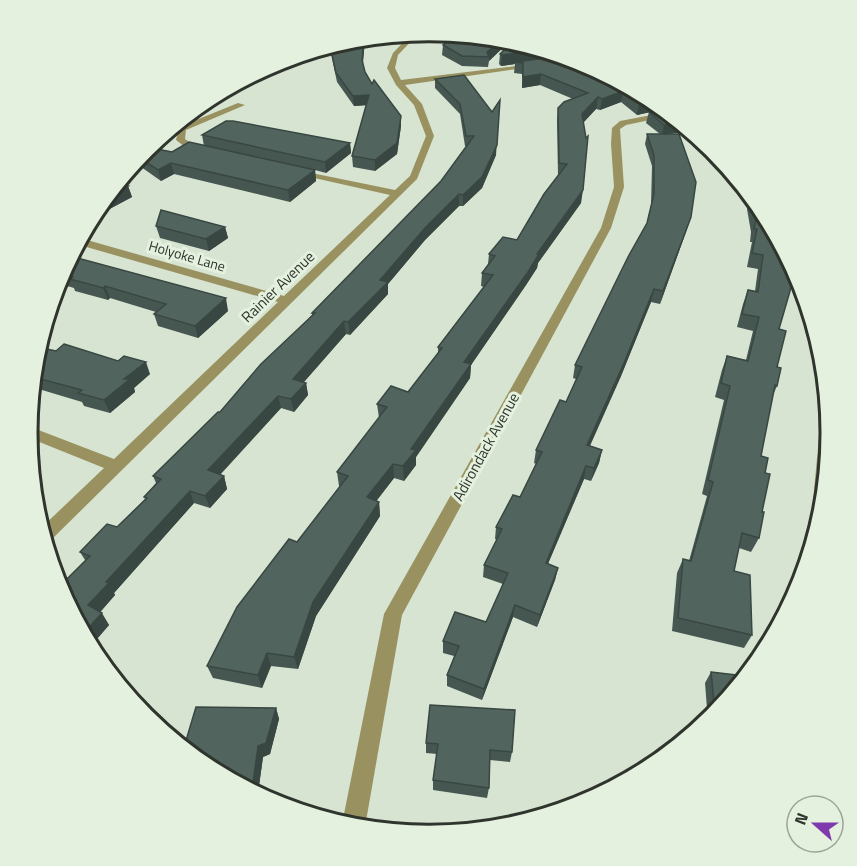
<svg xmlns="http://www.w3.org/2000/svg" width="857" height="866" font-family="'Titillium Web',sans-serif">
	<rect width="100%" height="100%" fill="#d7e4d2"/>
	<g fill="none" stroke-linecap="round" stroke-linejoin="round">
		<!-- minor -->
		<g fill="#999260" fill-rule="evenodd">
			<path d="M 412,33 L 419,33 L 398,55 L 395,68 L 401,80 L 533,64 L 537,66 L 405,85 L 422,104 L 434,136 L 417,179 L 49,542 L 44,543 L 40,529 L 104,468 L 27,437 L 28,426 L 114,459 L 278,302 L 76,244 L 80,238 L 284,296 L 390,195 L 292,173 L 292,169 L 395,190 L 410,176 L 426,136 L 414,105 L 396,85 L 387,68 L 393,53 Z"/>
			<path d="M 238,103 L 245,105 L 186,130 L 185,139 L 195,146 L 207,149 L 207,153 L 189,150 L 176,140 L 179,127 Z"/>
			<path d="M 667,112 L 669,116 L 626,125 L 620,129 L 624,187 L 611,228 L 402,615 L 365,827 L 342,824 L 384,614 L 601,228 L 614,187 L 611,144 L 612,128 L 620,121 Z"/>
			<path d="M 828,410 C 831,448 828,492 817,529 L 811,523 L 821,415 Z"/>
		</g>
	</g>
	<!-- wall -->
	<g fill="#465751">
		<path d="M 365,38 L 363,64 L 365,72 L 372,84 L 401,126 L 397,154 L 375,171 L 353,167 L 352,156 L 366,105 L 354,106 L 337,82 L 331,54 L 330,45 L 351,39 Z"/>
		<path d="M 507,39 L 511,40 L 489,61 L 488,67 L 462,66 L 442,55 L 443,45 Z"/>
		<path d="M 500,54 L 652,99 L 669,134 L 691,217 L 687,229 L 660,304 L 651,302 L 621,376 L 590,446 L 602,450 L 599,463 L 591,481 L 584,479 L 548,564 L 558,568 L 555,580 L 537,627 L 513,617 L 482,700 L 447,686 L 447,675 L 454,656 L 443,653 L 443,641 L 486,622 L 503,584 L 483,577 L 484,565 L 497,540 L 495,539 L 496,527 L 520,497 L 536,464 L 534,463 L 536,450 L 566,402 L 576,379 L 573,378 L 575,365 L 647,223 L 651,205 L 652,166 L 645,144 L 647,134 L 660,134 L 646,123 L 649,112 L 650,112 L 637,115 L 621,102 L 600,110 L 596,109 L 584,122 L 581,203 L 538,263 L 537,268 L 526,285 L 471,365 L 470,378 L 416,457 L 416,465 L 404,481 L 394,478 L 376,501 L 379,502 L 380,516 L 316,616 L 298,669 L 271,666 L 262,688 L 213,678 L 207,666 L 297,542 L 340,487 L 339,486 L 337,472 L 379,418 L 377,404 L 408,392 L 438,353 L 438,347 L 484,287 L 481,286 L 482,273 L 488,264 L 489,254 L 517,240 L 558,176 L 557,120 L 558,108 L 573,99 L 540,85 L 522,88 L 522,74 L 514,73 L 515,64 L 501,66 L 499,64 Z"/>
		<path d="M 464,75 L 496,155 L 482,188 L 463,206 L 459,206 L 425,240 L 388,284 L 388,294 L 350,335 L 346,334 L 304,382 L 306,383 L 308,395 L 294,412 L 281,408 L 220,475 L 224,476 L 227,489 L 210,508 L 194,503 L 114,593 L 115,595 L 100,612 L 109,625 L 90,647 L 85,560 L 80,552 L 117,527 L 145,499 L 144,497 L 156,483 L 153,476 L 220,412 L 312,315 L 312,313 L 441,181 L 466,146 L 465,146 L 460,114 L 435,88 L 435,79 Z"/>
		<path d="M 202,135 L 350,143 L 351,153 L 326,173 L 315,170 L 316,181 L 290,202 L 174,174 L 161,181 L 134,162 L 145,149 L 162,150 L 172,152 L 204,146 Z"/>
		<path d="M 115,185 L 128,186 L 132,197 L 102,213 L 94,212 Z"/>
		<path d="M 751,196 L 779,329 L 777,367 L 777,386 L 773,395 L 761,456 L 765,473 L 762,512 L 759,538 L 751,552 L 739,548 L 734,571 L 752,635 L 744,648 L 672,631 L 677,573 L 683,559 L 689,561 L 707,496 L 702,494 L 724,400 L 715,397 L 722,370 L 727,356 L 746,360 L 753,331 L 737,327 L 743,304 L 748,290 L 755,291 L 758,269 L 747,267 L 752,242 L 750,242 L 751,232 L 747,209 Z"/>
		<path d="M 156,226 L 225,227 L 228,238 L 209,251 L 160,238 Z"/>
		<path d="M 70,256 L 228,311 L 198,338 L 158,326 L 154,314 L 156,312 L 110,298 L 108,300 L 75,291 L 74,288 L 57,283 Z"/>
		<path d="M 35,354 L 150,374 L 134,388 L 135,392 L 110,413 L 84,406 L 82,402 L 32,387 Z"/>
		<path d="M 711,672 L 746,676 L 712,717 L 708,721 L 705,683 Z"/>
		<path d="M 276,708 L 279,719 L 270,754 L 263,757 L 258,793 L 254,793 L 205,767 L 186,751 L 184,747 Z"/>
		<path d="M 426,743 L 512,752 L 510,762 L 490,760 L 489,788 L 487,798 L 433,790 L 433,780 L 437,754 L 426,753 Z"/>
	</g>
	<!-- shaded-wall -->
	<g fill="#394742">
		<path d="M 364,38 L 365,38 L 365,41 L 362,69 L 362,60 Z"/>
		<path d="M 502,39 L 511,40 L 489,61 L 489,57 L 487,52 Z"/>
		<path d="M 544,50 L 568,58 L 515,62 L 515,64 L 501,66 L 502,55 Z"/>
		<path d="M 541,74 L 540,85 L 522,88 L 523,77 Z"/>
		<path d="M 623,91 L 621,102 L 600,110 L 602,99 Z"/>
		<path d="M 369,95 L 370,105 L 354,106 L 353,96 Z"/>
		<path d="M 598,97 L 596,109 L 580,126 L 582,114 Z"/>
		<path d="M 500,100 L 496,155 L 482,188 L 463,206 L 463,195 Z"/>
		<path d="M 653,101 L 664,109 L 637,115 L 639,104 Z"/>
		<path d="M 401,116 L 401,126 L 397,154 L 375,171 L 375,160 Z"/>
		<path d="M 680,122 L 690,131 L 662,135 L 664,125 Z"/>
		<path d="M 350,143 L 351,153 L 326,173 L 325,162 Z"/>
		<path d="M 171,163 L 174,174 L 161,181 L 158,170 Z"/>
		<path d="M 315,170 L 316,181 L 290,202 L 288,190 Z"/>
		<path d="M 128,186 L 132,197 L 102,213 L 99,205 L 104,199 Z"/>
		<path d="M 583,190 L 581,203 L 538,263 L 537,268 L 526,285 L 471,365 L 470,378 L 416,457 L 416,465 L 404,481 L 403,466 L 411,449 L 464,362 L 537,254 Z"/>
		<path d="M 459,194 L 459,206 L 425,240 L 388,284 L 388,294 L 350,335 L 348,322 L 380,280 L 425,228 Z"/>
		<path d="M 691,217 L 687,229 L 660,304 L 663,291 Z"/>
		<path d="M 225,227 L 228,238 L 209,251 L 206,239 Z"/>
		<path d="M 105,286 L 110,298 L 108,300 L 103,288 Z"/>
		<path d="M 654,289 L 651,302 L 621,376 L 584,458 L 587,445 Z"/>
		<path d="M 226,298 L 228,311 L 198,338 L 195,326 Z"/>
		<path d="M 344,321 L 346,334 L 295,392 L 293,379 Z"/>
		<path d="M 146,362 L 150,374 L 134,388 L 135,392 L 110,413 L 104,400 L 124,379 Z"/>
		<path d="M 306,383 L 308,395 L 294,412 L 291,399 Z"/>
		<path d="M 278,396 L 281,408 L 212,483 L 208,470 Z"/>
		<path d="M 602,450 L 599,463 L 591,481 L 594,468 Z"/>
		<path d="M 393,464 L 394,478 L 368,512 L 367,497 Z"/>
		<path d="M 586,466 L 584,479 L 543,575 L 546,563 Z"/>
		<path d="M 224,476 L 227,489 L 210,508 L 205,496 Z"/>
		<path d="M 190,491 L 194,503 L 114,593 L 115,595 L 96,617 L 88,605 L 106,582 Z"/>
		<path d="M 379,502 L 380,516 L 316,616 L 298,669 L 294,657 L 313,602 Z"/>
		<path d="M 558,568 L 555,580 L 537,627 L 540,615 Z"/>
		<path d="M 515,605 L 513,617 L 482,700 L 484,689 Z"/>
		<path d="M 102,613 L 109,625 L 90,647 L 83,634 Z"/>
		<path d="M 267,653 L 271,666 L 262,688 L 258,675 Z"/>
		<path d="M 276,708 L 279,719 L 270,754 L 263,757 L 258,793 L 253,783 L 258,746 Z"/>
	</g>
	<!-- building -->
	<g fill="#51655e" stroke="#394742" stroke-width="1.5">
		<path d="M 457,34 L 502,39 L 487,52 L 489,57 L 462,56 L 443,45 Z"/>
		<path d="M 364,38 L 362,60 L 365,72 L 372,84 L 374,80 L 401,116 L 397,143 L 375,160 L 352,156 L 369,95 L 353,96 L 336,73 L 330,45 L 351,39 Z"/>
		<path d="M 513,41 L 544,50 L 502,55 L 500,54 Z"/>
		<path d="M 562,56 L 582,62 L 653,101 L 639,104 L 623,91 L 602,99 L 598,97 L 582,114 L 586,138 L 588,136 L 583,190 L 537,254 L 539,254 L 528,272 L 464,362 L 471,364 L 411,449 L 416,450 L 403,466 L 393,464 L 367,497 L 379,502 L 313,602 L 294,657 L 267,653 L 258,675 L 207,666 L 237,607 L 289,539 L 297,542 L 348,476 L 337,472 L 387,407 L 377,404 L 391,386 L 408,392 L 442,348 L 438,347 L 493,275 L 482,273 L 495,256 L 489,254 L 503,237 L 517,240 L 544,194 L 567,164 L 559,163 L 558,108 L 564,102 L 588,93 L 541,74 L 523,77 L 523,63 L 515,62 Z"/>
		<path d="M 464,75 L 492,112 L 500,100 L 497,145 L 482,177 L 463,195 L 459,194 L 425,228 L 380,280 L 388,282 L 348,322 L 344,321 L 293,379 L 306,383 L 291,399 L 278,396 L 208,470 L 224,476 L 205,496 L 190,491 L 106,582 L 109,583 L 88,605 L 102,613 L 83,634 L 58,588 L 90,556 L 80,552 L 107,524 L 117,527 L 147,498 L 144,497 L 161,479 L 153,476 L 218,412 L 220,412 L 261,364 L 315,313 L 312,313 L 441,181 L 474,136 L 466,136 L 460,104 L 435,79 Z"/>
		<path d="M 663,109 L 680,122 L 664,125 L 649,112 Z"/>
		<path d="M 226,121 L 233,121 L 350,143 L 325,162 L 202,135 Z"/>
		<path d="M 647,134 L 679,134 L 696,182 L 691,217 L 663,291 L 654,289 L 624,363 L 587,445 L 602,450 L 594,468 L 586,466 L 546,563 L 558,568 L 540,615 L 515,605 L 484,689 L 447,675 L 459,646 L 443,641 L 455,612 L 486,622 L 508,573 L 484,565 L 502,529 L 496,527 L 513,495 L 520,497 L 542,452 L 536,450 L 560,400 L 566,402 L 582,367 L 575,365 L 628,257 L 647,223 L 654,194 L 654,155 Z"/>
		<path d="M 189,142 L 315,170 L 288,190 L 171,163 L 158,170 L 138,157 L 145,149 L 152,143 L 162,150 L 172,152 Z"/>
		<path d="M 115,185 L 128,186 L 104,199 Z"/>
		<path d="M 751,196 L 763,210 L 793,268 L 790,291 L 779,329 L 786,331 L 777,367 L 781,368 L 777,386 L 775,385 L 761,456 L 768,458 L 765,473 L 770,474 L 762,512 L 764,512 L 759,538 L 742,533 L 734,571 L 750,575 L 752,635 L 678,618 L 683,559 L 691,561 L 713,482 L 708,480 L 730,386 L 721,383 L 727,356 L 748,361 L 759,317 L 742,314 L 748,290 L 758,292 L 763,255 L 752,253 L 757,229 L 754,229 L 756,219 Z"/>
		<path d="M 161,210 L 225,227 L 206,239 L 156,226 Z"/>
		<path d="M 70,256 L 226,298 L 195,326 L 154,314 L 166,304 L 105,286 L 103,288 L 70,279 L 73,277 L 61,273 Z"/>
		<path d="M 64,344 L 118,361 L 124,356 L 146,362 L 124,379 L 130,379 L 104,400 L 78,393 L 82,390 L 33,377 L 35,354 L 37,347 L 56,351 Z"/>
		<path d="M 711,672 L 746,676 L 715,713 Z"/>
		<path d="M 430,705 L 515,710 L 512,752 L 490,750 L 489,788 L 433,780 L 438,744 L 426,743 Z"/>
		<path d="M 196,707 L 276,708 L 266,743 L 258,746 L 253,783 L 235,783 L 205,767 L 187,752 L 188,749 L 184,747 Z"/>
	</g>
	<g text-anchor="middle" stroke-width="6" stroke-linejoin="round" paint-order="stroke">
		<!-- far-street labels -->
		<g font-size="14" fill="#2f342d" stroke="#e5f1df">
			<text transform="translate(187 256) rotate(16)" y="5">Holyoke Lane</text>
		</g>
		<!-- street labels -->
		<g font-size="15" fill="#2f342d" stroke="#e5f1df">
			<text transform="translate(278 287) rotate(-44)" y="5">Rainier Avenue</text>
			<text transform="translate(486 447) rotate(-61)" y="5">Adirondack Avenue</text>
		</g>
	</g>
	<!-- crop -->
	<path d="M0 0H857V866H0ZM38 433a391 391 0 1 1 782 0a391 391 0 1 1-782 0Z" fill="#e5f1df" fill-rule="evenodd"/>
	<path fill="none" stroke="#2f342d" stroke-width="3" d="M38 433a391 391 0 1 1 782 0a391 391 0 1 1-782 0Z"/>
	<!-- north arrow -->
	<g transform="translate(815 824) rotate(291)"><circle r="28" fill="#e5f1df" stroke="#9ca598" stroke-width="1.5"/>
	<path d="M0-4.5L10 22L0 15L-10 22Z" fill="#7f3aad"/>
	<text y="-9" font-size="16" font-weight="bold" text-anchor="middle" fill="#2f342d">N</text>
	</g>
</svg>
